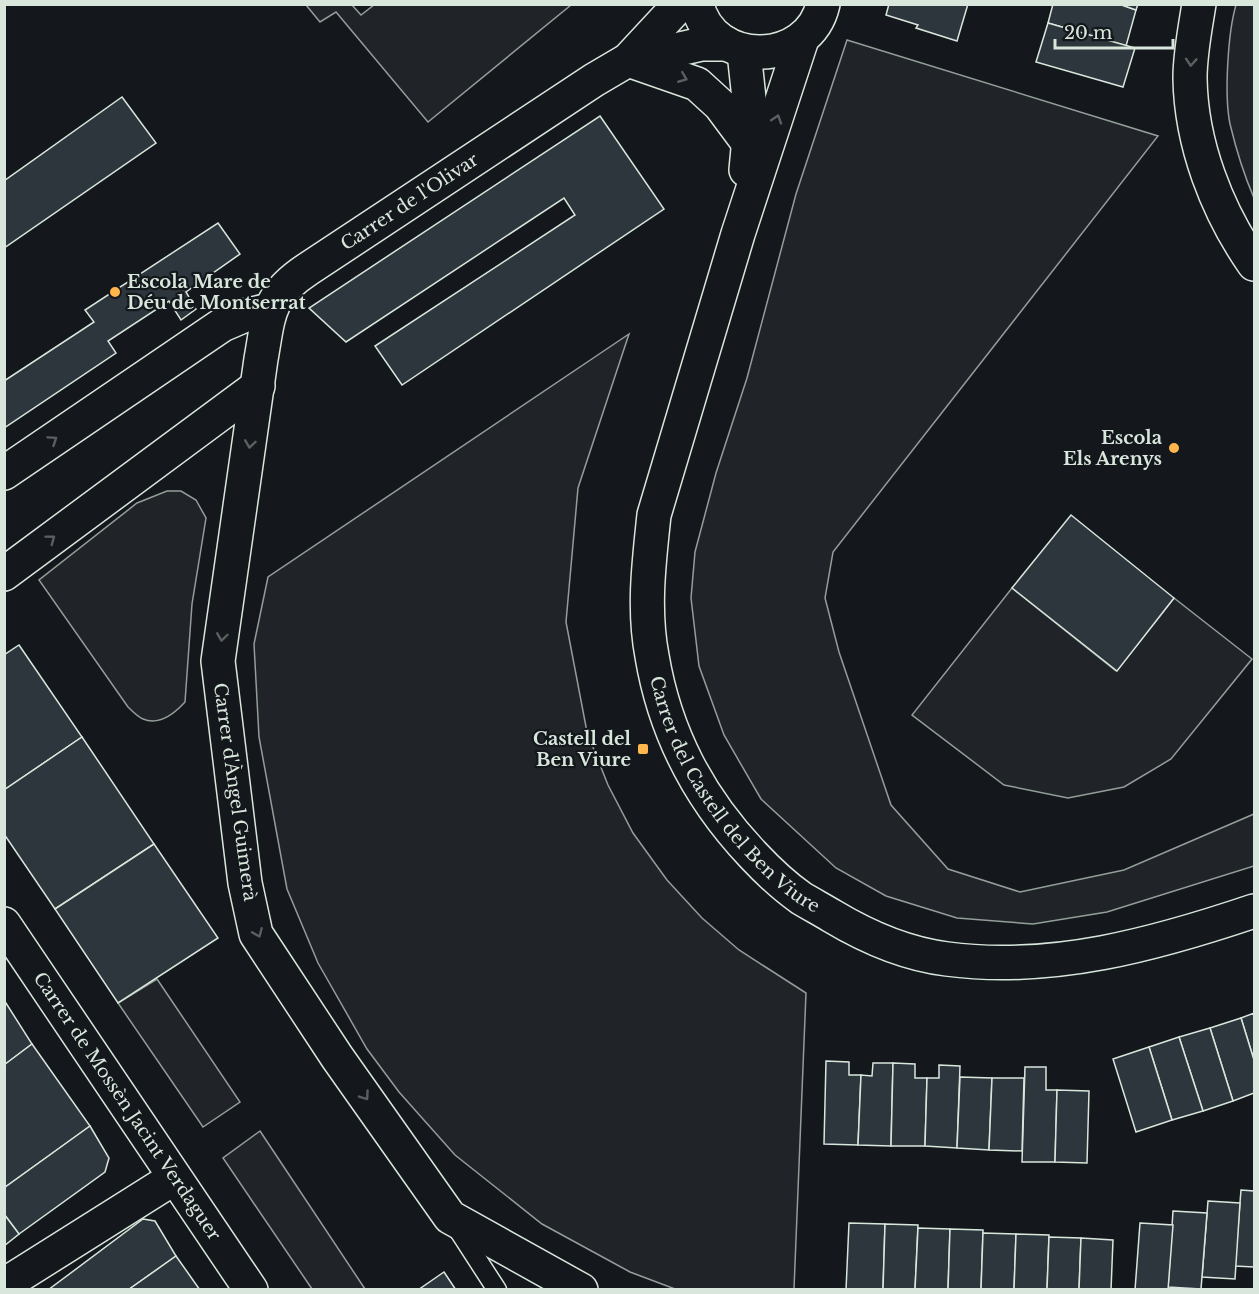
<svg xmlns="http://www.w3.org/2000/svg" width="1259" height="1294" font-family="'Libre Baskerville',serif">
	<rect width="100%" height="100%" fill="#14181c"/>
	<!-- green -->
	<g fill="#202428" stroke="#939e99" stroke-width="1.5">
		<path d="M 306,5 L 352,5 L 361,15 L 374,5 L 571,5 L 428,122 L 336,12 L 320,22 Z"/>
		<path d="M 1236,5 L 1254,5 L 1254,198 C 1244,175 1236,149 1230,124 C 1224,95 1228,32 1236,5 Z"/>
		<path d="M 847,40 L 1158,136 L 833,552 L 825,598 L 839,652 L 891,805 L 948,869 L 1020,892 L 1124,870 L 1254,814 L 1254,866 L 1107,912 L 1033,924 L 957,918 L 886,896 L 836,868 L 761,799 L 724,735 L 699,666 L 691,598 L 695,552 L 716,473 L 747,378 L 796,194 Z"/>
		<path d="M 629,334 L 578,488 L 566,622 L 587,732 L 608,785 L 633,833 L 667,880 L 702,918 L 739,950 L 806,993 L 794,1289 L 675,1289 L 630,1272 L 542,1224 L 455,1155 L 399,1092 L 367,1049 L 318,963 L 287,889 L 259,737 L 254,644 L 268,577 Z"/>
		<path d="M 167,491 L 181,491 L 196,500 L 206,518 L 192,604 L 185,702 C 175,713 160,726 143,719 C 138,717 132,711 128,707 L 39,580 L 137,503 Z"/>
		<path d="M 1012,588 L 1116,671 L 1174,598 L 1252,659 L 1171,759 L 1124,787 L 1068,798 L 1004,785 L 912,715 Z"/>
		<path d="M 157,979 L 240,1102 L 203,1127 L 118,1003 Z"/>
		<path d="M 260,1131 L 365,1289 L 312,1289 L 223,1158 Z"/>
	</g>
	<!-- building -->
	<g fill="#2c363c" stroke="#d8e6dc" stroke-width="1.5">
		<path d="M 889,4 L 968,4 L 957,41 L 916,28 L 918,25 L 886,15 Z"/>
		<path d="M 1053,4 L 1119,4 L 1136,10 L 1126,46 L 1048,23 Z"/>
		<path d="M 1119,4 L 1138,4 L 1136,10 Z"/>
		<path d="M 1048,23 L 1135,48 L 1123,87 L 1036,62 Z"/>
		<path d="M 122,97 L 156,143 L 4,248 L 4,181 Z"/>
		<path d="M 600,116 L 664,209 L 402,385 L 375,346 L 575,215 L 564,198 L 346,342 L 309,308 Z"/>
		<path d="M 218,223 L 240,254 L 186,292 L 196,309 L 181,320 L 169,301 L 108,341 L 116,353 L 4,428 L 4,381 L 94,322 L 85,310 Z"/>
		<path d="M 1071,515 L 1174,598 L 1117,671 L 1012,588 Z"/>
		<path d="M 19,645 L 82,737 L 4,790 L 4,655 Z"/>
		<path d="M 82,737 L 154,844 L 55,909 L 4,834 L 4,790 Z"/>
		<path d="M 154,844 L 218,938 L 118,1003 L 55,909 Z"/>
		<path d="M 4,1000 L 32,1044 L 4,1065 Z"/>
		<path d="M 1254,1013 L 1254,1060 L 1241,1018 Z"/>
		<path d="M 1241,1018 L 1254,1060 L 1254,1093 L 1233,1101 L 1210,1028 Z"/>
		<path d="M 1210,1028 L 1233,1101 L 1203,1111 L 1179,1037 Z"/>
		<path d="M 1179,1037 L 1203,1111 L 1172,1120 L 1149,1047 Z"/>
		<path d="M 32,1044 L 90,1126 L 4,1188 L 4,1065 Z"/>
		<path d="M 1149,1047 L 1172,1120 L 1136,1132 L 1113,1059 Z"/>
		<path d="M 826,1061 L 849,1062 L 849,1075 L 861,1075 L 858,1145 L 824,1144 Z"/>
		<path d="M 873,1063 L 893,1063 L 891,1146 L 858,1145 L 861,1075 L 872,1076 Z"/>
		<path d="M 893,1063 L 915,1064 L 915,1078 L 927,1078 L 925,1146 L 891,1146 Z"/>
		<path d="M 939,1065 L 960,1066 L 957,1148 L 925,1146 L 927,1078 L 939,1078 Z"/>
		<path d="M 1025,1067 L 1046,1067 L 1046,1090 L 1057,1090 L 1055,1162 L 1022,1162 Z"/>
		<path d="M 960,1077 L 992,1078 L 989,1150 L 957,1148 Z"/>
		<path d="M 992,1078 L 1024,1078 L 1022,1151 L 989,1150 Z"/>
		<path d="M 1057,1090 L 1089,1091 L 1087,1163 L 1055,1162 Z"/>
		<path d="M 90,1126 L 109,1158 L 105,1172 L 19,1234 L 4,1214 L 4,1188 Z"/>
		<path d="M 1241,1190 L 1254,1191 L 1254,1267 L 1235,1266 Z"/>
		<path d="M 1208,1201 L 1240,1203 L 1235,1279 L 1202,1277 Z"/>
		<path d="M 1173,1211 L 1207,1213 L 1201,1289 L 1168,1287 Z"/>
		<path d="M 4,1214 L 19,1234 L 4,1246 Z"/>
		<path d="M 143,1219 L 155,1221 L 176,1256 L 128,1290 L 48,1290 Z"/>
		<path d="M 849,1223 L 885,1224 L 883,1290 L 846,1290 Z"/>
		<path d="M 1140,1223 L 1173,1225 L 1168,1290 L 1135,1290 Z"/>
		<path d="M 885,1224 L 918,1225 L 915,1290 L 883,1290 Z"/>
		<path d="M 918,1228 L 950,1229 L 948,1290 L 915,1290 Z"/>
		<path d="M 950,1229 L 983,1230 L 981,1290 L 948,1290 Z"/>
		<path d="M 983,1233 L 1016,1234 L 1014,1290 L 981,1290 Z"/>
		<path d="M 1016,1234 L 1049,1235 L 1047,1290 L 1014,1290 Z"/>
		<path d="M 1049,1237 L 1081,1238 L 1079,1290 L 1047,1290 Z"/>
		<path d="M 1081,1238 L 1113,1240 L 1111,1290 L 1079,1290 Z"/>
		<path d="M 176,1256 L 200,1290 L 128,1290 Z"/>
		<path d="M 444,1272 L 456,1290 L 418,1290 Z"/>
	</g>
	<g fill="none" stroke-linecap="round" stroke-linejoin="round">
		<!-- service casing -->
		<g stroke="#d8e6dc" stroke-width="21">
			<path id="service" d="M 457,1228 L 497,1290"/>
		</g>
		<!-- minor casing -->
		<g stroke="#d8e6dc" stroke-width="36">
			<g id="minor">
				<path d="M 697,4 C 712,69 809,67 823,4"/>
				<path d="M 1199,4 C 1195,29 1190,54 1190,78 C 1191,144 1217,211 1254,264"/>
				<path id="s1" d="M 802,39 L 738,234 L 654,515 C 649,562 643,609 652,656 C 665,734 699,798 753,855 C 768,871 784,886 801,898 C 811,904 822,910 832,916 C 867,937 906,954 947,959 C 1052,973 1156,944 1254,911"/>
				<path d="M 744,52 L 751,117 L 746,170"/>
				<path d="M 628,60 L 697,84 L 720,105 L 749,144"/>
				<path d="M 630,60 L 702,44 L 727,44"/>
				<path d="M 4,473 L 222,325 L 243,316 L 270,310"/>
				<path d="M 4,574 L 258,386"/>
				<path id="s2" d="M 4,924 L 251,1290"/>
				<path d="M 4,1285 L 174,1178"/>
				<path id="s3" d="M 581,1290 L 450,1217 L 337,1057 L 256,934 L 245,883 L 218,661 L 261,359 C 269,314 267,296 308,269 L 594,80 L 628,60 L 680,4"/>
			</g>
		</g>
		<!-- service -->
		<use href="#service" stroke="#14181c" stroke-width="18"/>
		<!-- minor -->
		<use href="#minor" stroke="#14181c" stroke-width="33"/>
	</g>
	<!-- one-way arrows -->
	<defs><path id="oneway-chevron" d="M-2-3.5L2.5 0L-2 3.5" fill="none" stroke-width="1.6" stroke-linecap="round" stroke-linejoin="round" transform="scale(1.5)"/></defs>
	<g stroke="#59605f">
		<use href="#oneway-chevron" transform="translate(1191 62) rotate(94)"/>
		<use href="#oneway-chevron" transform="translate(683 78) rotate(22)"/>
		<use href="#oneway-chevron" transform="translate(777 119) rotate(-72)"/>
		<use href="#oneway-chevron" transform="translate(53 440) rotate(-34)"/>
		<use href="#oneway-chevron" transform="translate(250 444) rotate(98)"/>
		<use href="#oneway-chevron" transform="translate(51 539) rotate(-37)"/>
		<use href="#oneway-chevron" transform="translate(222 637) rotate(98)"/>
		<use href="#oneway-chevron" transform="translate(258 933) rotate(67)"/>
		<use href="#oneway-chevron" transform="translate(365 1096) rotate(55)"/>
	</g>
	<!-- markers -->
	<g fill="#ffb74d" stroke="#14181c" stroke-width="2">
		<circle cx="115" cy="292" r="6"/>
		<circle cx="1174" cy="448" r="6"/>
		<rect x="637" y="743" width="12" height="12" rx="3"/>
	</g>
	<g text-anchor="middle" stroke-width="4.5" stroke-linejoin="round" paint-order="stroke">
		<!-- street labels -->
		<g font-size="18" fill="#d8e6dc" stroke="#14181c">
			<text dy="6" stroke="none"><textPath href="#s3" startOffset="1302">Carrer de l'Olivar</textPath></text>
			<text dy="6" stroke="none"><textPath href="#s1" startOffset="806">Carrer del Castell del Ben Viure</textPath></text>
			<text transform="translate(235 792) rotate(82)" y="6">Carrer d'Àngel Guimerà</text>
			<text dy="6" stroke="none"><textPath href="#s2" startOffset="220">Carrer de Mossèn Jacint Verdaguer</textPath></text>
		</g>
		<!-- poi labels -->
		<g font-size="18" font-weight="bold" fill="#d8e6dc" stroke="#14181c" text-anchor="end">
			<text x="127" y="288" text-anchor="start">Escola Mare de<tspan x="127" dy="21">Déu de Montserrat</tspan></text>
			<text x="1162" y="444">Escola<tspan x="1162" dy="21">Els Arenys</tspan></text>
			<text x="631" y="745">Castell del<tspan x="631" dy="21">Ben Viure</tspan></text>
		</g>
	</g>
	<!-- border -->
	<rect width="1259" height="1294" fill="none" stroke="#d8e6dc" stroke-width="12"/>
	<!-- scale -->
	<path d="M1055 39v9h118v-9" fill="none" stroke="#d8e6dc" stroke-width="3"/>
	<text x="1064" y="39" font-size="18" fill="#d8e6dc" stroke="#14181c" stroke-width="4.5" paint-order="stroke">20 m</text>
</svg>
